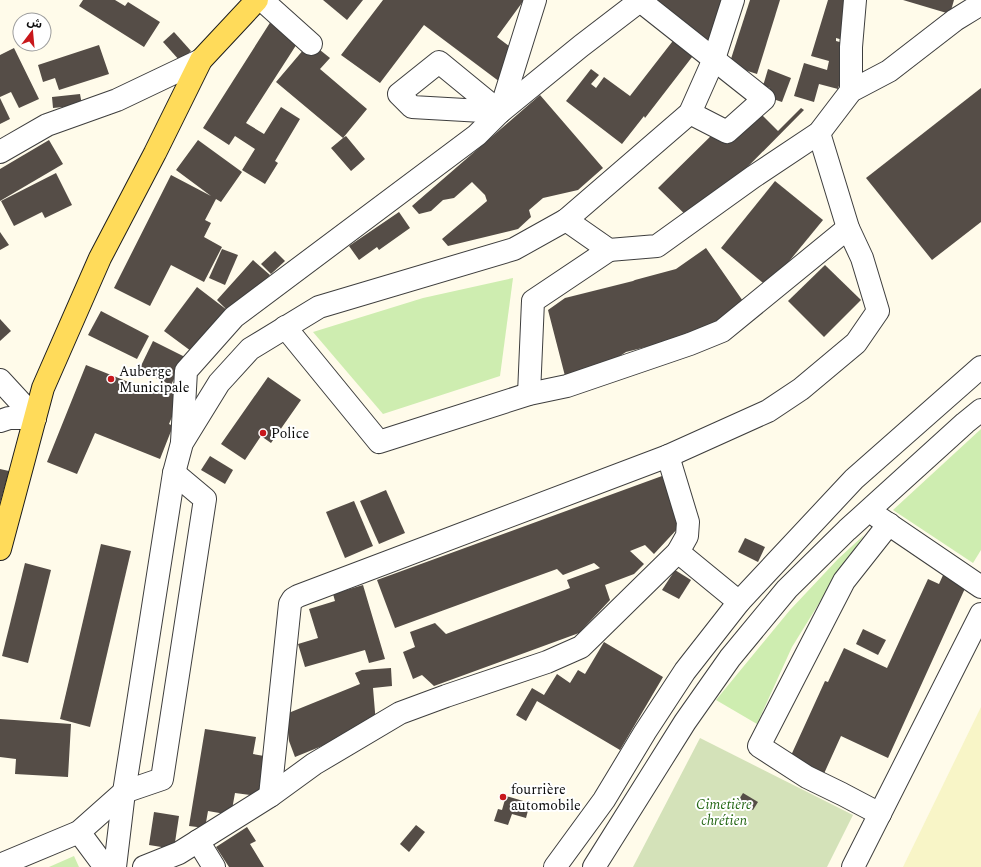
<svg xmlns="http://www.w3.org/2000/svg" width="981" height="867" font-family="Spectral,'Noto Sans Arabic',serif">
	<rect width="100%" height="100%" fill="#fffbea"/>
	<!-- farmland -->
	<path fill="#f8f5c7" d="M 981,707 L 981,867 L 903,867 Z"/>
	<!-- green -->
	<g fill="#ceedb0">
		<path d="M 513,278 L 500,376 L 383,414 L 313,332 L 423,298 Z"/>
		<path d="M 981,429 L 981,550 L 973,563 L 893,510 Z"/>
		<path d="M 864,535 L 826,592 L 792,647 L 757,724 L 716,700 L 790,610 L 838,559 Z"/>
		<path d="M 74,856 L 79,867 L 49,867 Z"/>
	</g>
	<!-- cemetery -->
	<path fill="#d4e2b9" d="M 700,738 L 853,815 L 827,867 L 633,867 Z"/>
	<!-- building -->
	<g fill="#554d47">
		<path d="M 83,0 L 115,0 L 125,6 L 128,2 L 160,22 L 144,47 L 79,6 Z"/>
		<path d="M 323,0 L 363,0 L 347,20 Z"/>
		<path d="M 383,0 L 524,0 L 497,37 L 521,55 L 500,82 L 424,25 L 380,83 L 341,55 Z"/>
		<path d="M 657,0 L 726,0 L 707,47 L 653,5 Z"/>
		<path d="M 750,0 L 780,0 L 757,74 L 729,65 Z"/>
		<path d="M 828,0 L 862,0 L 850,42 L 836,38 L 836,41 L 851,45 L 838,89 L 819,84 L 814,102 L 794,96 L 804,63 L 827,70 L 829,61 L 811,56 Z"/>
		<path d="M 903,0 L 954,0 L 950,14 Z"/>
		<path d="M 273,18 L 302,36 L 246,123 L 264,134 L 281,107 L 300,119 L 275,161 L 278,163 L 265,184 L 242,170 L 255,149 L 235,136 L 229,145 L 203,128 Z"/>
		<path d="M 174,32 L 191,51 L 180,61 L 163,42 Z"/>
		<path d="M 679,33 L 699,48 L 645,118 L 644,116 L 622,144 L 566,101 L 591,69 L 599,75 L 591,84 L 596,88 L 604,77 L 630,96 Z"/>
		<path d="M 310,42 L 330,58 L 320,69 L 367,109 L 343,138 L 346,136 L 365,159 L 351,171 L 331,148 L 343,138 L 276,82 Z"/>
		<path d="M 99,45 L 109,74 L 59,90 L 55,78 L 43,82 L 38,65 Z"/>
		<path d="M 14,48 L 39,99 L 19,108 L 11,92 L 0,97 L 0,55 Z"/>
		<path d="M 768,69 L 791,78 L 782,102 L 767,97 L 770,88 L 763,86 Z"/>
		<path d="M 981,88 L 981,222 L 932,260 L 866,178 Z"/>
		<path d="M 80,94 L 82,105 L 53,108 L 52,97 Z"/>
		<path d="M 540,95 L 603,168 L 578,190 L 543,198 L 529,210 L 531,217 L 518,229 L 448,246 L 442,239 L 487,201 L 485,195 L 472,182 L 454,198 L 443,200 L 431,211 L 419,214 L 412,206 Z"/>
		<path d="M 0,98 L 10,119 L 0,124 Z"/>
		<path d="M 801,108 L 804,110 L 693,222 L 658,188 L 718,129 L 759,112 L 778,131 Z"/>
		<path d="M 49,140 L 63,164 L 0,201 L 0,169 Z"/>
		<path d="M 198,140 L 242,172 L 221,202 L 216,199 L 205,220 L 211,223 L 204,237 L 222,247 L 204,282 L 171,265 L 150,306 L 114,288 L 171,175 L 211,196 L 176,170 Z"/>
		<path d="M 56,173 L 72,205 L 45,218 L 42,212 L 14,226 L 1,201 Z"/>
		<path d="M 775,181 L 823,220 L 768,287 L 721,248 Z"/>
		<path d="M 399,212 L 410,228 L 379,250 L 377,247 L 359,260 L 349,246 Z"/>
		<path d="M 0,232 L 9,245 L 0,250 Z"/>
		<path d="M 706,248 L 745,304 L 716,324 L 690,336 L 626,352 L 606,365 L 565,376 L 548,310 L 565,298 L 633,281 L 635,280 L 676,269 Z"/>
		<path d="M 222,249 L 238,255 L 225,285 L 209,278 Z"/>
		<path d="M 275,251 L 285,261 L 271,274 L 261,264 Z"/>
		<path d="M 253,260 L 270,275 L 195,354 L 164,331 L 197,287 L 227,310 L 217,300 Z"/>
		<path d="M 825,265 L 861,300 L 824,337 L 788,301 Z"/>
		<path d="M 101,311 L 149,336 L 137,359 L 88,335 Z"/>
		<path d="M 0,319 L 11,331 L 0,341 Z"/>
		<path d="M 153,341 L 185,357 L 171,385 L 139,370 Z"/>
		<path d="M 86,365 L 156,393 L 160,384 L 182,393 L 169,424 L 173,426 L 160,459 L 95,433 L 77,474 L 47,462 Z"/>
		<path d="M 268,377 L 301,400 L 271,443 L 261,436 L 245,460 L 221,444 Z"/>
		<path d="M 210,456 L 233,470 L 225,484 L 201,470 Z"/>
		<path d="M 0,469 L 9,471 L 0,503 Z"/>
		<path d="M 662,476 L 680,526 L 654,554 L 645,545 L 630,551 L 644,564 L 634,574 L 605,585 L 610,600 L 579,633 L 434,686 L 422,675 L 413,679 L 403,652 L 415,647 L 410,632 L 435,623 L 446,634 L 570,588 L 567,580 L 600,568 L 594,563 L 563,575 L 557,569 L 395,628 L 377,580 Z"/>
		<path d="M 386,490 L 405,533 L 379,544 L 360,501 Z"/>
		<path d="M 354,501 L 373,546 L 345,558 L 326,512 Z"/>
		<path d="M 745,538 L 765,547 L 758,562 L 738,552 Z"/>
		<path d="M 101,544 L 131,551 L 90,727 L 60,719 Z"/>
		<path d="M 25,563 L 51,570 L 28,663 L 2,656 Z"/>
		<path d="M 675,570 L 691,580 L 679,599 L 662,590 Z"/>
		<path d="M 944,573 L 967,584 L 888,758 L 841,736 L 822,778 L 788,762 L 825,681 L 828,682 L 844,648 L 887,668 L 928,579 L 939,584 Z"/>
		<path d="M 363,585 L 385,659 L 369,663 L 365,650 L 305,667 L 298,644 L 318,638 L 309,609 L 335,601 L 333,594 Z"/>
		<path d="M 863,629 L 886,640 L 878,655 L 856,644 Z"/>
		<path d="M 604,642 L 663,677 L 620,750 L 537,701 L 526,721 L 516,715 L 532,688 L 544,695 L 557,674 L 570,683 L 578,670 L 585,674 Z"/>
		<path d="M 391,668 L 392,686 L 373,688 L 376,724 L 295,757 L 289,741 L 286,714 L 360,684 L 355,673 L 362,670 Z"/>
		<path d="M 0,719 L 71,724 L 68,777 L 15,774 L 16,759 L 0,757 Z"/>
		<path d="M 205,729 L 256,737 L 253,754 L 264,756 L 258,796 L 235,793 L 231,815 L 208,811 L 205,828 L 189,826 Z"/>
		<path d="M 743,793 L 758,802 L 753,810 L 738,801 Z"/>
		<path d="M 506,796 L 530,803 L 526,818 L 512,814 L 508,825 L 494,821 L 498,809 L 502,810 Z"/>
		<path d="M 154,812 L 179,816 L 174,849 L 149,845 Z"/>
		<path d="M 416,825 L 425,832 L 409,852 L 400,844 Z"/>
		<path d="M 247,827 L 256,841 L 250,844 L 264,867 L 229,867 L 216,847 Z"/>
	</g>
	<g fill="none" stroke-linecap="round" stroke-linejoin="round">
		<!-- minor casing -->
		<g stroke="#3e3e3e" stroke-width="24">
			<g id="minor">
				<path d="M 262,0 L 311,44"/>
				<path d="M 639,0 L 764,99 L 727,132 L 690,113"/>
				<path d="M 439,62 L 500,112 L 412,107 L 399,94 Z"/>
				<path d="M 851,91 L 851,47 L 855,0"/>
				<path d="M 500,112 L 535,0"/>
				<path d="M 0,152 L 47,125 L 117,100 L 201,60"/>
				<path d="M 566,220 L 609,250 L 657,246 L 753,177 L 819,133 L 851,91 L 889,71 L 955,20 L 981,4"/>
				<path d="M 285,327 L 379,442 L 529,394 L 567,386 L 690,344 L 722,331 L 848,228"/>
				<path d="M 0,380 L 35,418"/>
				<path d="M 529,394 L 533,301 L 609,250"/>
				<path d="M 0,421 L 9,418 L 35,418"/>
				<path d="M 182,442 L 186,371 L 234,317 L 477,135 L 500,112 L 581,46 L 641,0"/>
				<path d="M 878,517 L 981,587"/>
				<path d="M 678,552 L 739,602"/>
				<path d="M 270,796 L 290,604 L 293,599 L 298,596 L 668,456 L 768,411 L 801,389 L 856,343 L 878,311 L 862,258 L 848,228 L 819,133"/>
				<path d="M 880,814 L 842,794 L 807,777 L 759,746 L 844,581 L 889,524"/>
				<path d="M 79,832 L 105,867"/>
				<path d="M 198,841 L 214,867"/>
				<path d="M 0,865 L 79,832 L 124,792 L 162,779 L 205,499 L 174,473"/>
				<path d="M 115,867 L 124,792 L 174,473 L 182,443 L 219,383 L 250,349 L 319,307 L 514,249 L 566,220 L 690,113 L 714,59 L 733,0"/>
				<path d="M 144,867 L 179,853 L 270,796 L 314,764 L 400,713 L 446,696 L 547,662 L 581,647 L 678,552 L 687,536 L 688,522 L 668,456"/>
			</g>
		</g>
		<!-- tertiary casing -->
		<g stroke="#3e3e3e" stroke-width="24">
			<g id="tertiary">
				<path d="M 555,867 L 604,800 L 645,732 L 685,671 L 739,602 L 854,479 L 981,367"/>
				<path d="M 594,867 L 685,722 L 730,658 L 787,589 L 847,530 L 965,423 L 981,410"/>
				<path d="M 853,867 L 981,614"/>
			</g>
		</g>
		<!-- primary casing -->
		<g stroke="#1c1c1c" stroke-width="24">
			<path id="primary" d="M 0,549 L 43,388 L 100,258 L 155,153 L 201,60 L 257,0"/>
		</g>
		<!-- minor -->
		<use href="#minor" stroke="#fff" stroke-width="22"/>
		<!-- tertiary -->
		<use href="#tertiary" stroke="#fff" stroke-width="22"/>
		<!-- primary -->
		<use href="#primary" stroke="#ffdb5a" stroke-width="22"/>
	</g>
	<!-- markers -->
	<g fill="#c8171b" stroke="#fff" stroke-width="1.5">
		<circle cx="111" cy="379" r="4"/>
		<circle cx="263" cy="433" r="4"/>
		<circle cx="503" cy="797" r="4"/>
	</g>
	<g text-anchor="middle" stroke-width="4" stroke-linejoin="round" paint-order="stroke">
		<!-- poi labels -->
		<g font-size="14" fill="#0b0b0b" stroke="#fff" text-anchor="start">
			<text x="119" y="376">Auberge<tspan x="119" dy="16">Municipale</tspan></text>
			<text x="271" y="438">Police</text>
			<text x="511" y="794">fourrière<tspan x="511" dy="16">automobile</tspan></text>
		</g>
		<!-- park labels -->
		<g font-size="14" font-style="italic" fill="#256816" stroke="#fff">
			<text x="724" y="809">Cimetière<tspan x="724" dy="16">chrétien</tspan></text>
		</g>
	</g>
	<!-- north arrow -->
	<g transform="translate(32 32) rotate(16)"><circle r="19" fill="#ffffff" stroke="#9d9d9d"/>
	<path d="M0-3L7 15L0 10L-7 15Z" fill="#c8171b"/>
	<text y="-6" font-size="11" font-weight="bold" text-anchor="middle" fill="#0b0b0b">ش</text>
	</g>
</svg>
